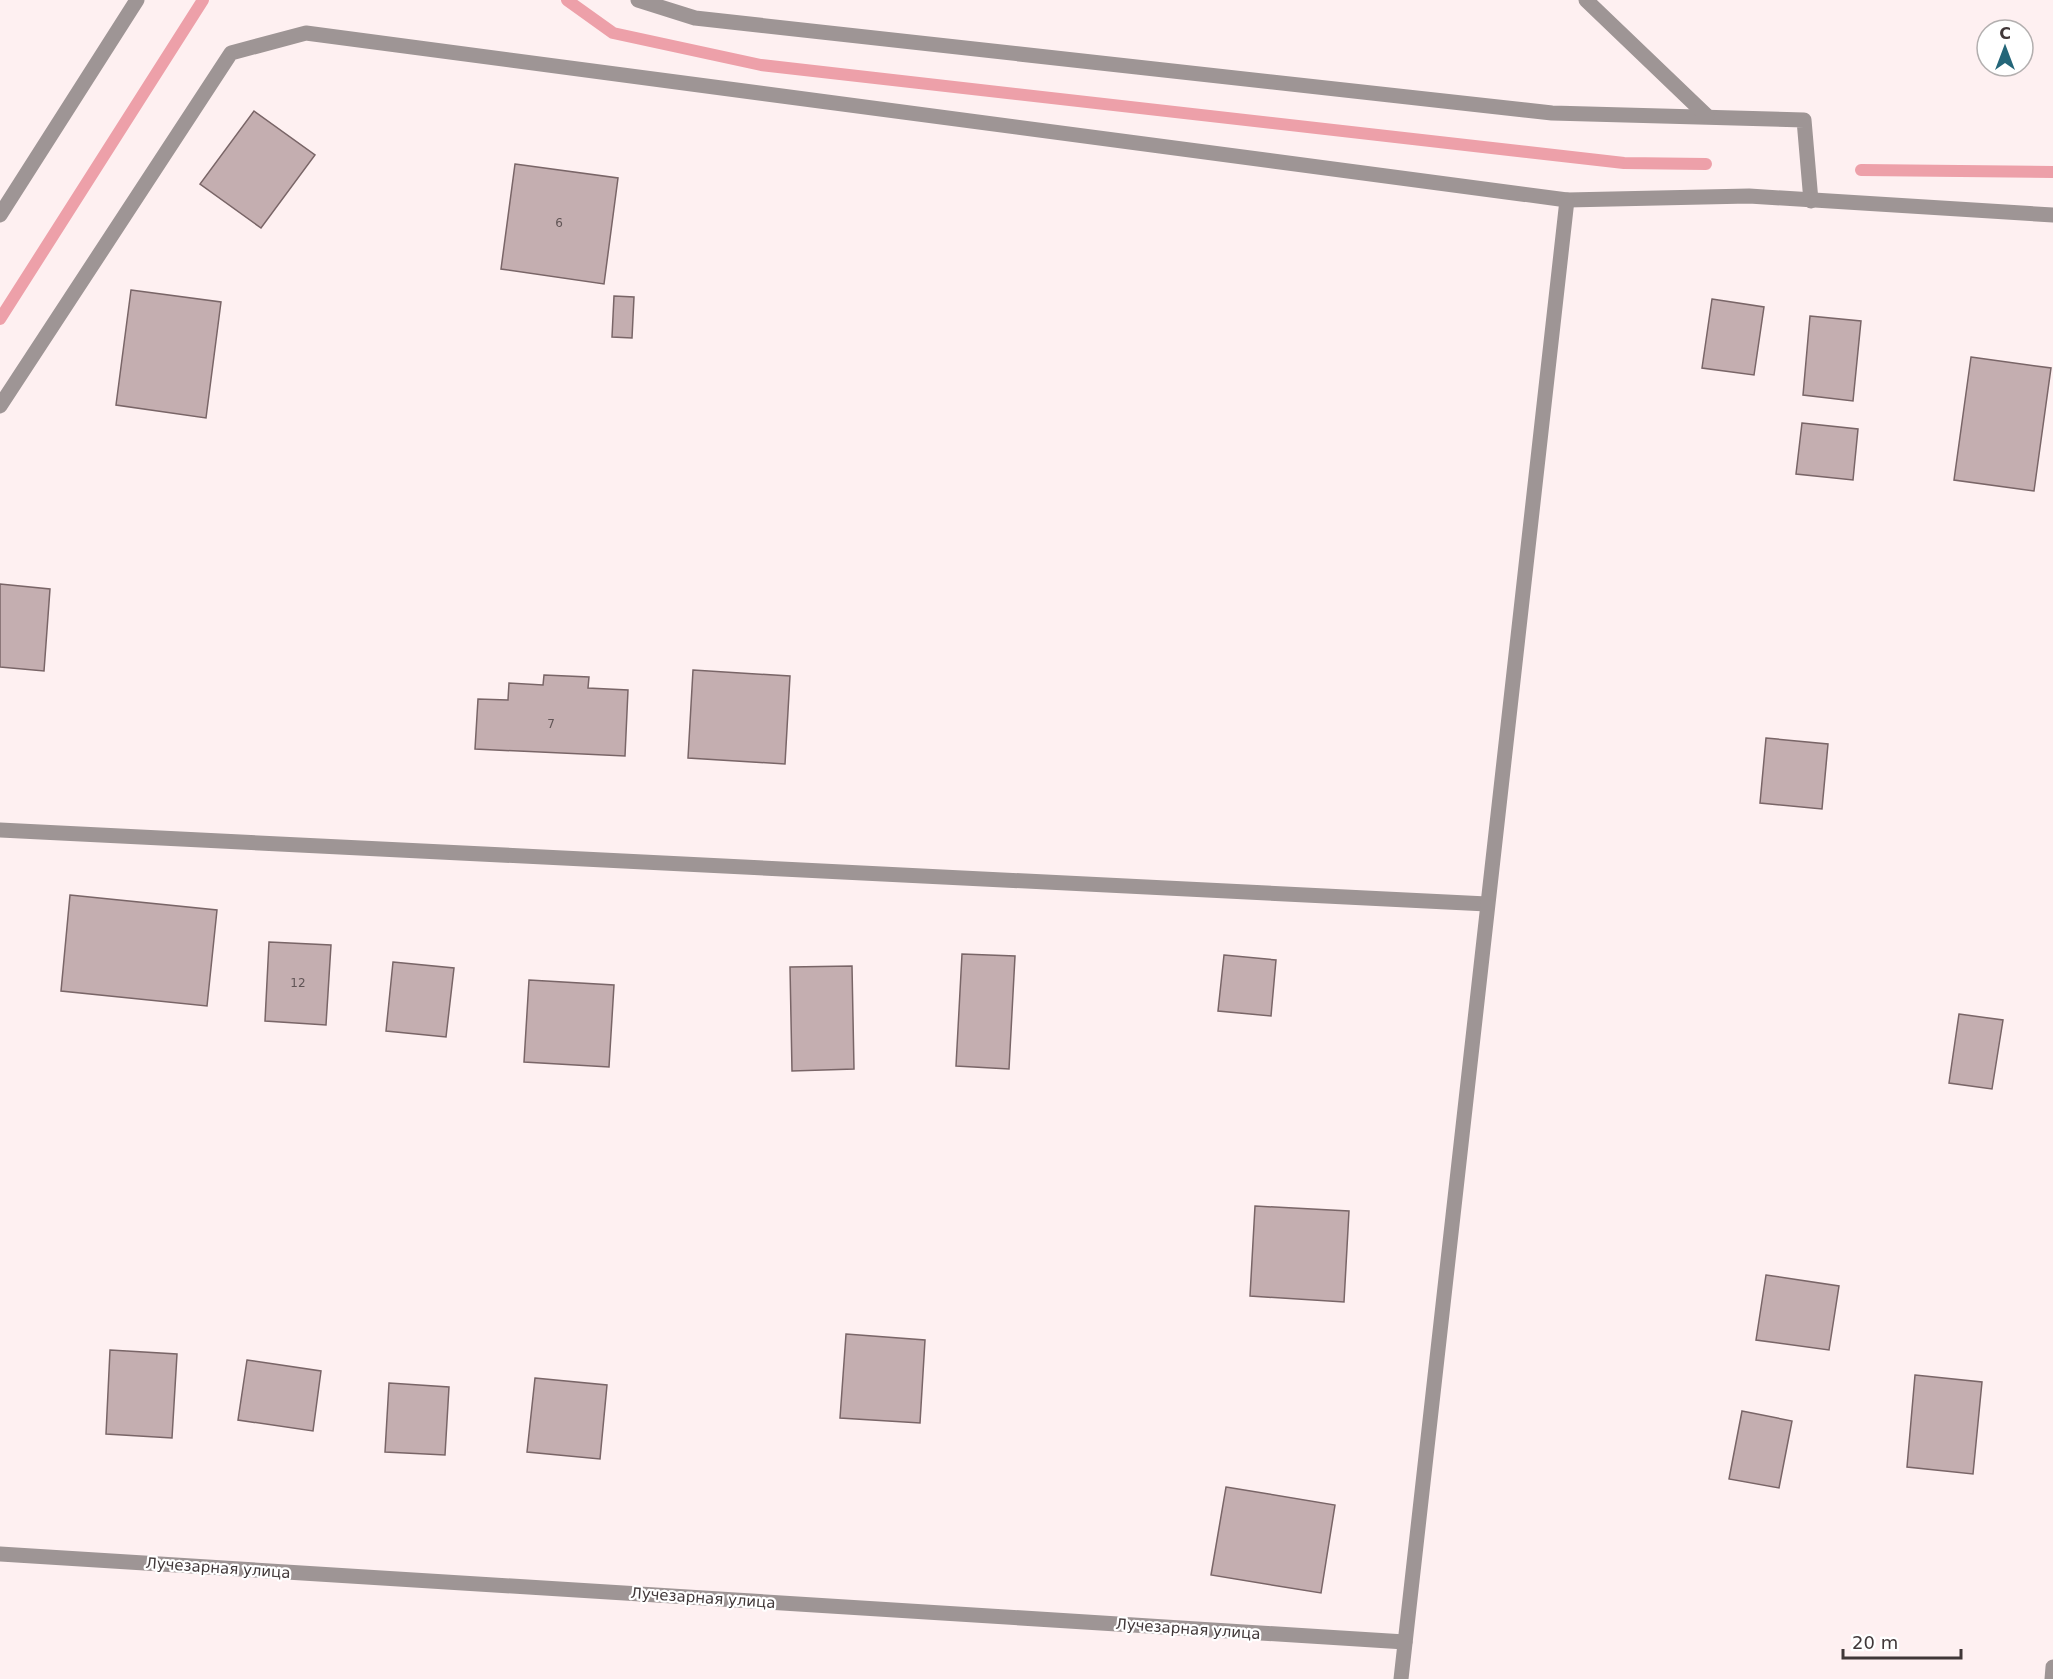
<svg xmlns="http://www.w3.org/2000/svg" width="2053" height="1679" font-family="'DejaVu Sans',sans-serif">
	<rect width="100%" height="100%" fill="#fef0f1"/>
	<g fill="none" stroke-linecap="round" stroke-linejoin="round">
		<!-- stream -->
		<g stroke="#eda0a9" stroke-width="12">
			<path d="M 567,0 L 613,33 L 761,65 L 1624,163 L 1706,164"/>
			<path d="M 1861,170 L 2053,172"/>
			<path d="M 0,319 L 203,0"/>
		</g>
	</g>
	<!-- building -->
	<g fill="#c4aeb0" stroke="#796567" stroke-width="1.5">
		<path d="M 254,111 L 315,155 L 261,228 L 200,184 Z"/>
		<path d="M 515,164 L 618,178 L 604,284 L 501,269 Z"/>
		<path d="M 131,290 L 221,302 L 206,418 L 116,405 Z"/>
		<path d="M 614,296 L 634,297 L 632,338 L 612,337 Z"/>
		<path d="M 1712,299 L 1764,307 L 1754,375 L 1702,368 Z"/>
		<path d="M 1810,316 L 1861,321 L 1853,401 L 1803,395 Z"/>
		<path d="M 1971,357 L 2051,368 L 2034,491 L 1954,480 Z"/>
		<path d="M 1802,423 L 1858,429 L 1853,480 L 1796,474 Z"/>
		<path d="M 0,584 L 50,589 L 44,671 L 0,667 Z"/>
		<path d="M 693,670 L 790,676 L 785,764 L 688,758 Z"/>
		<path d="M 544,675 L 589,677 L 588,688 L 628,690 L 625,756 L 475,749 L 478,699 L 508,700 L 509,683 L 543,685 Z"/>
		<path d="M 1766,738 L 1828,744 L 1822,809 L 1760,803 Z"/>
		<path d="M 70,895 L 217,910 L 207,1006 L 61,991 Z"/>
		<path d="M 269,942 L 331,945 L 326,1025 L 265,1021 Z"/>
		<path d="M 962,954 L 1015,956 L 1009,1069 L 956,1066 Z"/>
		<path d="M 1224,955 L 1276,960 L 1271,1016 L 1218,1011 Z"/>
		<path d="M 393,962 L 454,968 L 446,1037 L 386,1031 Z"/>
		<path d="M 852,966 L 854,1069 L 792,1071 L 790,967 Z"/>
		<path d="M 529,980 L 614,985 L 609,1067 L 524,1062 Z"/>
		<path d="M 1959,1014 L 2003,1020 L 1992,1089 L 1949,1083 Z"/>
		<path d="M 1255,1206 L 1349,1211 L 1344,1302 L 1250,1296 Z"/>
		<path d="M 1766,1275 L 1839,1286 L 1829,1350 L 1756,1340 Z"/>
		<path d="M 846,1334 L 925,1340 L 920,1423 L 840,1418 Z"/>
		<path d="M 110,1350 L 177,1354 L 172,1438 L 106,1434 Z"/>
		<path d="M 247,1360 L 321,1371 L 313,1431 L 238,1420 Z"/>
		<path d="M 1915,1375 L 1982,1382 L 1973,1474 L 1907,1467 Z"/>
		<path d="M 535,1378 L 607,1385 L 600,1459 L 527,1452 Z"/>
		<path d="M 389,1383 L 449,1387 L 445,1455 L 385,1452 Z"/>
		<path d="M 1742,1411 L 1792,1421 L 1779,1488 L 1729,1479 Z"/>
		<path d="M 1226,1487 L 1335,1505 L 1321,1593 L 1211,1575 Z"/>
	</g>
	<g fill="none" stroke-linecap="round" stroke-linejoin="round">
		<!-- minor -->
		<g stroke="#9e9595" stroke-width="15">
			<path d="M 638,0 L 695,18 L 1552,113 L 1804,120 L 1811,201"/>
			<path d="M 1586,0 L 1707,116"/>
			<path d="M 0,215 L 137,0"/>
			<path d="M 0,406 L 231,53 L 306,33 L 1567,200 L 1749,196 L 2053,215"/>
			<path d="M 0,830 L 1487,904"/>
			<path d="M 0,1554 L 1405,1642"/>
			<path d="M 1401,1679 L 1567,200"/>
			<path d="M 2052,1679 L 2053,1667"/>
		</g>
	</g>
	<g text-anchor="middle" stroke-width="4.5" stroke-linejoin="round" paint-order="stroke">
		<!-- number labels -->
		<g font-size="12" fill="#615556">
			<text x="559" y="227">6</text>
			<text x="551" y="728">7</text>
			<text x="298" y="987">12</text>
		</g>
		<!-- street labels -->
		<g font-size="15" fill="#403738" stroke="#fff">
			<text transform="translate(218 1568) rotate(4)" y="5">Лучезарная улица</text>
			<text transform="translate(703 1598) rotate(4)" y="5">Лучезарная улица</text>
			<text transform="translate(1188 1629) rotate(4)" y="5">Лучезарная улица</text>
		</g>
	</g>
	<!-- north arrow -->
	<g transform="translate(2005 48)"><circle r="28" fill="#ffffff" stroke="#b3afaf" stroke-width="1.5"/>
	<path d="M0-4.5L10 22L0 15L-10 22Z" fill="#246679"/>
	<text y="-9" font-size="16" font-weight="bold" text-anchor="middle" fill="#403738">С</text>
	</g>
	<!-- scale -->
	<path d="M1843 1649v9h118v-9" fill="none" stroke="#403738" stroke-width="3"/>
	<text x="1852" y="1649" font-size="18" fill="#403738" stroke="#ffffff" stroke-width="4.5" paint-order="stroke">20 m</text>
</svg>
